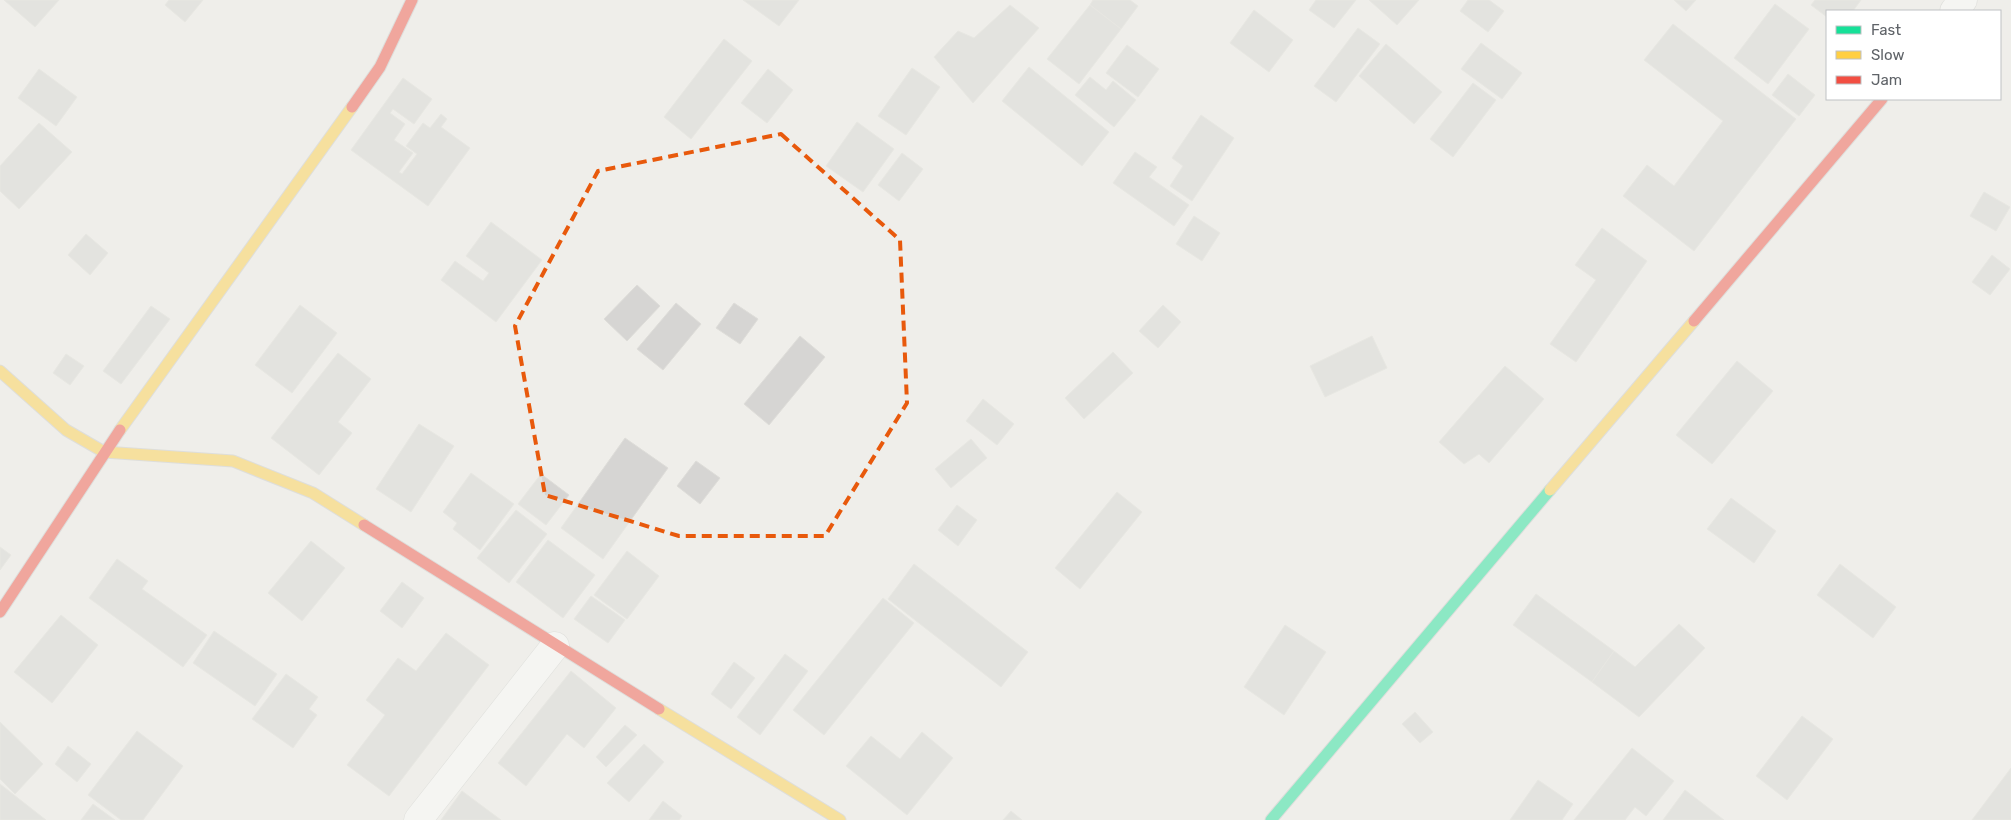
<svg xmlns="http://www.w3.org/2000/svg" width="2011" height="820" font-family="Rubik,sans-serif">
	<rect width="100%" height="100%" fill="#efeeea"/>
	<!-- building -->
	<g fill="#d6d5d3" stroke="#deddd9">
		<path d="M 4,0 L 59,0 L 35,27 Z"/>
		<path d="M 169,0 L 203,0 L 185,22 L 165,5 Z"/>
		<path d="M 743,0 L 799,0 L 779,26 Z"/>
		<path d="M 1093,0 L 1130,0 L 1138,6 L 1121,29 L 1090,5 Z"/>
		<path d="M 1316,0 L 1356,0 L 1334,28 L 1309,10 Z"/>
		<path d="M 1369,0 L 1419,0 L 1397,25 Z"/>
		<path d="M 1468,0 L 1489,0 L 1504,11 L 1488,32 L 1460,11 Z"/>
		<path d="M 1674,0 L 1696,0 L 1686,11 Z"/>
		<path d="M 1815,0 L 1861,0 L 1853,11 L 1827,11 L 1827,17 L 1811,5 Z"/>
		<path d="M 1775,4 L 1809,29 L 1768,84 L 1734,58 Z"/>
		<path d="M 1010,5 L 1039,28 L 973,103 L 934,57 L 958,31 L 974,38 Z"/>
		<path d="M 1090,5 L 1121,29 L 1079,84 L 1047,59 Z"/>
		<path d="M 1254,10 L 1293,40 L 1269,72 L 1230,43 Z"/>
		<path d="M 1673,24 L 1796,119 L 1694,251 L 1623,196 L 1647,165 L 1674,186 L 1723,121 L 1644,60 Z"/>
		<path d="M 1358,28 L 1380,44 L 1336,102 L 1314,86 Z"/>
		<path d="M 724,39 L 752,61 L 691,139 L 664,117 Z"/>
		<path d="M 1481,43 L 1522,73 L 1502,99 L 1461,69 Z"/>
		<path d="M 1386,44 L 1442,92 L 1414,124 L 1359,76 Z"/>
		<path d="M 1127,45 L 1159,69 L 1138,97 L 1106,73 Z"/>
		<path d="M 1029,67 L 1109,132 L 1082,166 L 1002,101 Z"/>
		<path d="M 912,68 L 940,87 L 906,135 L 878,116 Z"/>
		<path d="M 39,69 L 77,97 L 56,126 L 18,98 Z"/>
		<path d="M 768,69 L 793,90 L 767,123 L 741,103 Z"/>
		<path d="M 1788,74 L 1815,95 L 1799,116 L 1772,95 Z"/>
		<path d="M 1090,77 L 1106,90 L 1113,81 L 1136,100 L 1114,127 L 1075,95 Z"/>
		<path d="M 403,78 L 432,99 L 414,124 L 393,109 L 390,113 L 405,124 L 394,140 L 413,153 L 399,172 L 402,174 L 417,154 L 406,146 L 423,123 L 430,128 L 441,114 L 447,119 L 441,127 L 470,148 L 428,206 L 351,150 Z"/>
		<path d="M 1473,83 L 1496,100 L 1453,157 L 1430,139 Z"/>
		<path d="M 1201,115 L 1234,138 L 1192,201 L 1170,186 L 1183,166 L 1172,158 Z"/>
		<path d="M 857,122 L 894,149 L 863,192 L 826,166 Z"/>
		<path d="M 39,123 L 72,152 L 19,209 L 0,191 L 0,166 Z"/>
		<path d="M 1135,152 L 1157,167 L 1149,177 L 1189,205 L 1174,226 L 1113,183 Z"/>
		<path d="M 902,153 L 923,169 L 899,201 L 878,185 Z"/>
		<path d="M 1984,192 L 2010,207 L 1996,231 L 1970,216 Z"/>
		<path d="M 1194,216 L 1220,233 L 1202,261 L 1176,244 Z"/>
		<path d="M 491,222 L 542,260 L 496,322 L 441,280 L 455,261 L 483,281 L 489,273 L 466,256 Z"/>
		<path d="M 1602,228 L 1647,261 L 1576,362 L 1550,344 L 1596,280 L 1575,265 Z"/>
		<path d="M 86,234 L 108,253 L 90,275 L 68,255 Z"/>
		<path d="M 1992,255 L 2010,269 L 1990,295 L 1972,282 Z"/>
		<path d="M 637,285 L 660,306 L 627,341 L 604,319 Z"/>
		<path d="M 676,303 L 701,324 L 663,370 L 637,349 Z"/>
		<path d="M 734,303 L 758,319 L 740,344 L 716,328 Z"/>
		<path d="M 300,305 L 337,333 L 292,393 L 255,365 Z"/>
		<path d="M 1163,305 L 1181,322 L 1158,348 L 1139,331 Z"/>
		<path d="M 151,306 L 170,319 L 121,384 L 103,371 Z"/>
		<path d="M 800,336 L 825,357 L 769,425 L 744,404 Z"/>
		<path d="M 1372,336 L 1387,368 L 1325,397 L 1310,366 Z"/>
		<path d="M 1113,352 L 1133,373 L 1084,419 L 1065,398 Z"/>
		<path d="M 338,353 L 371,379 L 338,422 L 352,433 L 319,475 L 271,438 Z"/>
		<path d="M 66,354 L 84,366 L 70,385 L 53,373 Z"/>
		<path d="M 1737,361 L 1773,391 L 1712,464 L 1676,435 Z"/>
		<path d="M 1505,366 L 1544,399 L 1489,463 L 1479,454 L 1464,464 L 1439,442 Z"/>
		<path d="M 983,399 L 1014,424 L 997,445 L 966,421 Z"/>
		<path d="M 419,424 L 454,446 L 411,512 L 376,489 Z"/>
		<path d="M 625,438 L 668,468 L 603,559 L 561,528 Z"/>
		<path d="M 971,439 L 987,458 L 951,488 L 935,469 Z"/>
		<path d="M 696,461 L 720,478 L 700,504 L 677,486 Z"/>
		<path d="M 471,473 L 514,504 L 480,550 L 453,529 L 457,523 L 443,512 Z"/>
		<path d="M 541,474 L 569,495 L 546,525 L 518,504 Z"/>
		<path d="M 1117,492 L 1142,512 L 1080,589 L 1055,568 Z"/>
		<path d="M 1731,498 L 1776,531 L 1754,563 L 1707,529 Z"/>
		<path d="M 957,505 L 977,520 L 958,546 L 938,530 Z"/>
		<path d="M 516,510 L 547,534 L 509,583 L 477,558 Z"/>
		<path d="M 548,540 L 595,575 L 563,618 L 516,582 Z"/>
		<path d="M 311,541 L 345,568 L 302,621 L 268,593 Z"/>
		<path d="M 0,547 L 11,555 L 0,570 Z"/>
		<path d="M 627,551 L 659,576 L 627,619 L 594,595 Z"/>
		<path d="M 117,559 L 148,581 L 142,589 L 207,635 L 183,667 L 89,598 Z"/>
		<path d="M 914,564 L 1028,652 L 1001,687 L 888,599 Z"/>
		<path d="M 1840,564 L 1896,607 L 1873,638 L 1817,595 Z"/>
		<path d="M 402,582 L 424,598 L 402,628 L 380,611 Z"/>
		<path d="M 1536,594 L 1614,651 L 1592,682 L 1513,625 Z"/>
		<path d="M 591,596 L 625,620 L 608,643 L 574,619 Z"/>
		<path d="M 883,598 L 914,623 L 824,735 L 793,710 Z"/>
		<path d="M 61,615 L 98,645 L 52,703 L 14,672 Z"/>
		<path d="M 1679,624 L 1705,648 L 1639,717 L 1592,682 L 1614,651 L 1635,667 Z"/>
		<path d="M 1285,625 L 1326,652 L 1284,715 L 1244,687 Z"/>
		<path d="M 214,631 L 277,674 L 255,706 L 193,663 Z"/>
		<path d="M 446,633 L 489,665 L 389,796 L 347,765 L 385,715 L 366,700 L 398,658 L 416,671 Z"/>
		<path d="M 785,654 L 808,671 L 760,735 L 737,717 Z"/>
		<path d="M 734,662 L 755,678 L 731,709 L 711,694 Z"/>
		<path d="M 571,671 L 616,708 L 584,748 L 567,734 L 526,786 L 498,763 Z"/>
		<path d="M 286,674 L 318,697 L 309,709 L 317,715 L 293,748 L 252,719 Z"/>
		<path d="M 1415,712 L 1433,732 L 1420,743 L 1402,724 Z"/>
		<path d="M 1802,716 L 1833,739 L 1787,800 L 1756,776 Z"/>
		<path d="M 0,722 L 43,764 L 15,794 L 0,779 Z"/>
		<path d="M 625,725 L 637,735 L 606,767 L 596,757 Z"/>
		<path d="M 137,731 L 183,766 L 143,820 L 121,820 L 88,795 Z"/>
		<path d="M 922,732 L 953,758 L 907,815 L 846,766 L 871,736 L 900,759 Z"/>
		<path d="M 644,744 L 664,762 L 629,802 L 607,783 Z"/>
		<path d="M 68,746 L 91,764 L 77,782 L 55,764 Z"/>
		<path d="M 1632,748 L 1674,781 L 1646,816 L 1635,807 L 1625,820 L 1574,820 Z"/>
		<path d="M 2011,768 L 2011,820 L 1972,820 Z"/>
		<path d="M 1538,780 L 1573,804 L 1562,820 L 1510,820 Z"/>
		<path d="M 0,784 L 46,820 L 0,820 Z"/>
		<path d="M 1685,790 L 1724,820 L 1663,820 Z"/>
		<path d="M 462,791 L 501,820 L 441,820 Z"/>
		<path d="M 663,801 L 682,816 L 679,820 L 649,820 Z"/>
		<path d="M 93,804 L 115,820 L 81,820 Z"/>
		<path d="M 1011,811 L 1022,820 L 1003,820 Z"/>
	</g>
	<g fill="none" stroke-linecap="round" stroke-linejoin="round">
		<!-- street casing -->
		<g stroke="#cbcccc" stroke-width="29">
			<g id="street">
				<path d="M 1954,11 L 1963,0"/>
				<path d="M 418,820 L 555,646"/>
			</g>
		</g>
		<!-- fast casing -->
		<g stroke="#cacacb" stroke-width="13">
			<path id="fast" d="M 1271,820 L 1550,490"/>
		</g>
		<!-- slow casing -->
		<g stroke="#cacacb" stroke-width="13">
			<g id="slow">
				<path d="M 0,371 L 66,430 L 104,452 L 233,461 L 313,493 L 364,525"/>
				<path d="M 120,430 L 352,107"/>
				<path d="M 1550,490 L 1694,321"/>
				<path d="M 659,709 L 840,820"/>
			</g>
		</g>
		<!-- jam casing -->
		<g stroke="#cacacb" stroke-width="13">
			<g id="jam">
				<path d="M 352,107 L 380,67 L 412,0"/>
				<path d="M 1694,321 L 1882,99"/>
				<path d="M 364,525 L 659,709"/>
				<path d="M 0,612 L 120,430"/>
			</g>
		</g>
		<!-- street -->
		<use href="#street" stroke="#fdfcfc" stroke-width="28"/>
		<!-- fast -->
		<use href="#fast" stroke="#16e098" stroke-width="11"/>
		<!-- slow -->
		<use href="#slow" stroke="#ffcf43" stroke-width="11"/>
		<!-- jam -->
		<use href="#jam" stroke="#f24e42" stroke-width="11"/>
	</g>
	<!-- marked area -->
	<path d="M0 0H2011V820H0ZM 781,134 L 900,240 L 907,403 L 825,536 L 679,536 L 545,495 L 515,326 L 598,171 Z" fill="#efeeea" fill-opacity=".55" fill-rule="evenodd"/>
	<path fill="none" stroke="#e8590c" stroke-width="4" stroke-dasharray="10 6" stroke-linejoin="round" d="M 781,134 L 900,240 L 907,403 L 825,536 L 679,536 L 545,495 L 515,326 L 598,171 Z"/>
	<!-- legend -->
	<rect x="1826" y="10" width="175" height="90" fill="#ffffff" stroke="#bfc1c3"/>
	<rect x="1836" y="26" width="25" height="8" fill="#16e098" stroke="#bfc1c3"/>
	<text x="1871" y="35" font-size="15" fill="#5f6368">Fast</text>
	<rect x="1836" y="51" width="25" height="8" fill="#ffcf43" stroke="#bfc1c3"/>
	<text x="1871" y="60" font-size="15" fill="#5f6368">Slow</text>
	<rect x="1836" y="76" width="25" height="8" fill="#f24e42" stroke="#bfc1c3"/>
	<text x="1871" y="85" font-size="15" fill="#5f6368">Jam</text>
</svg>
